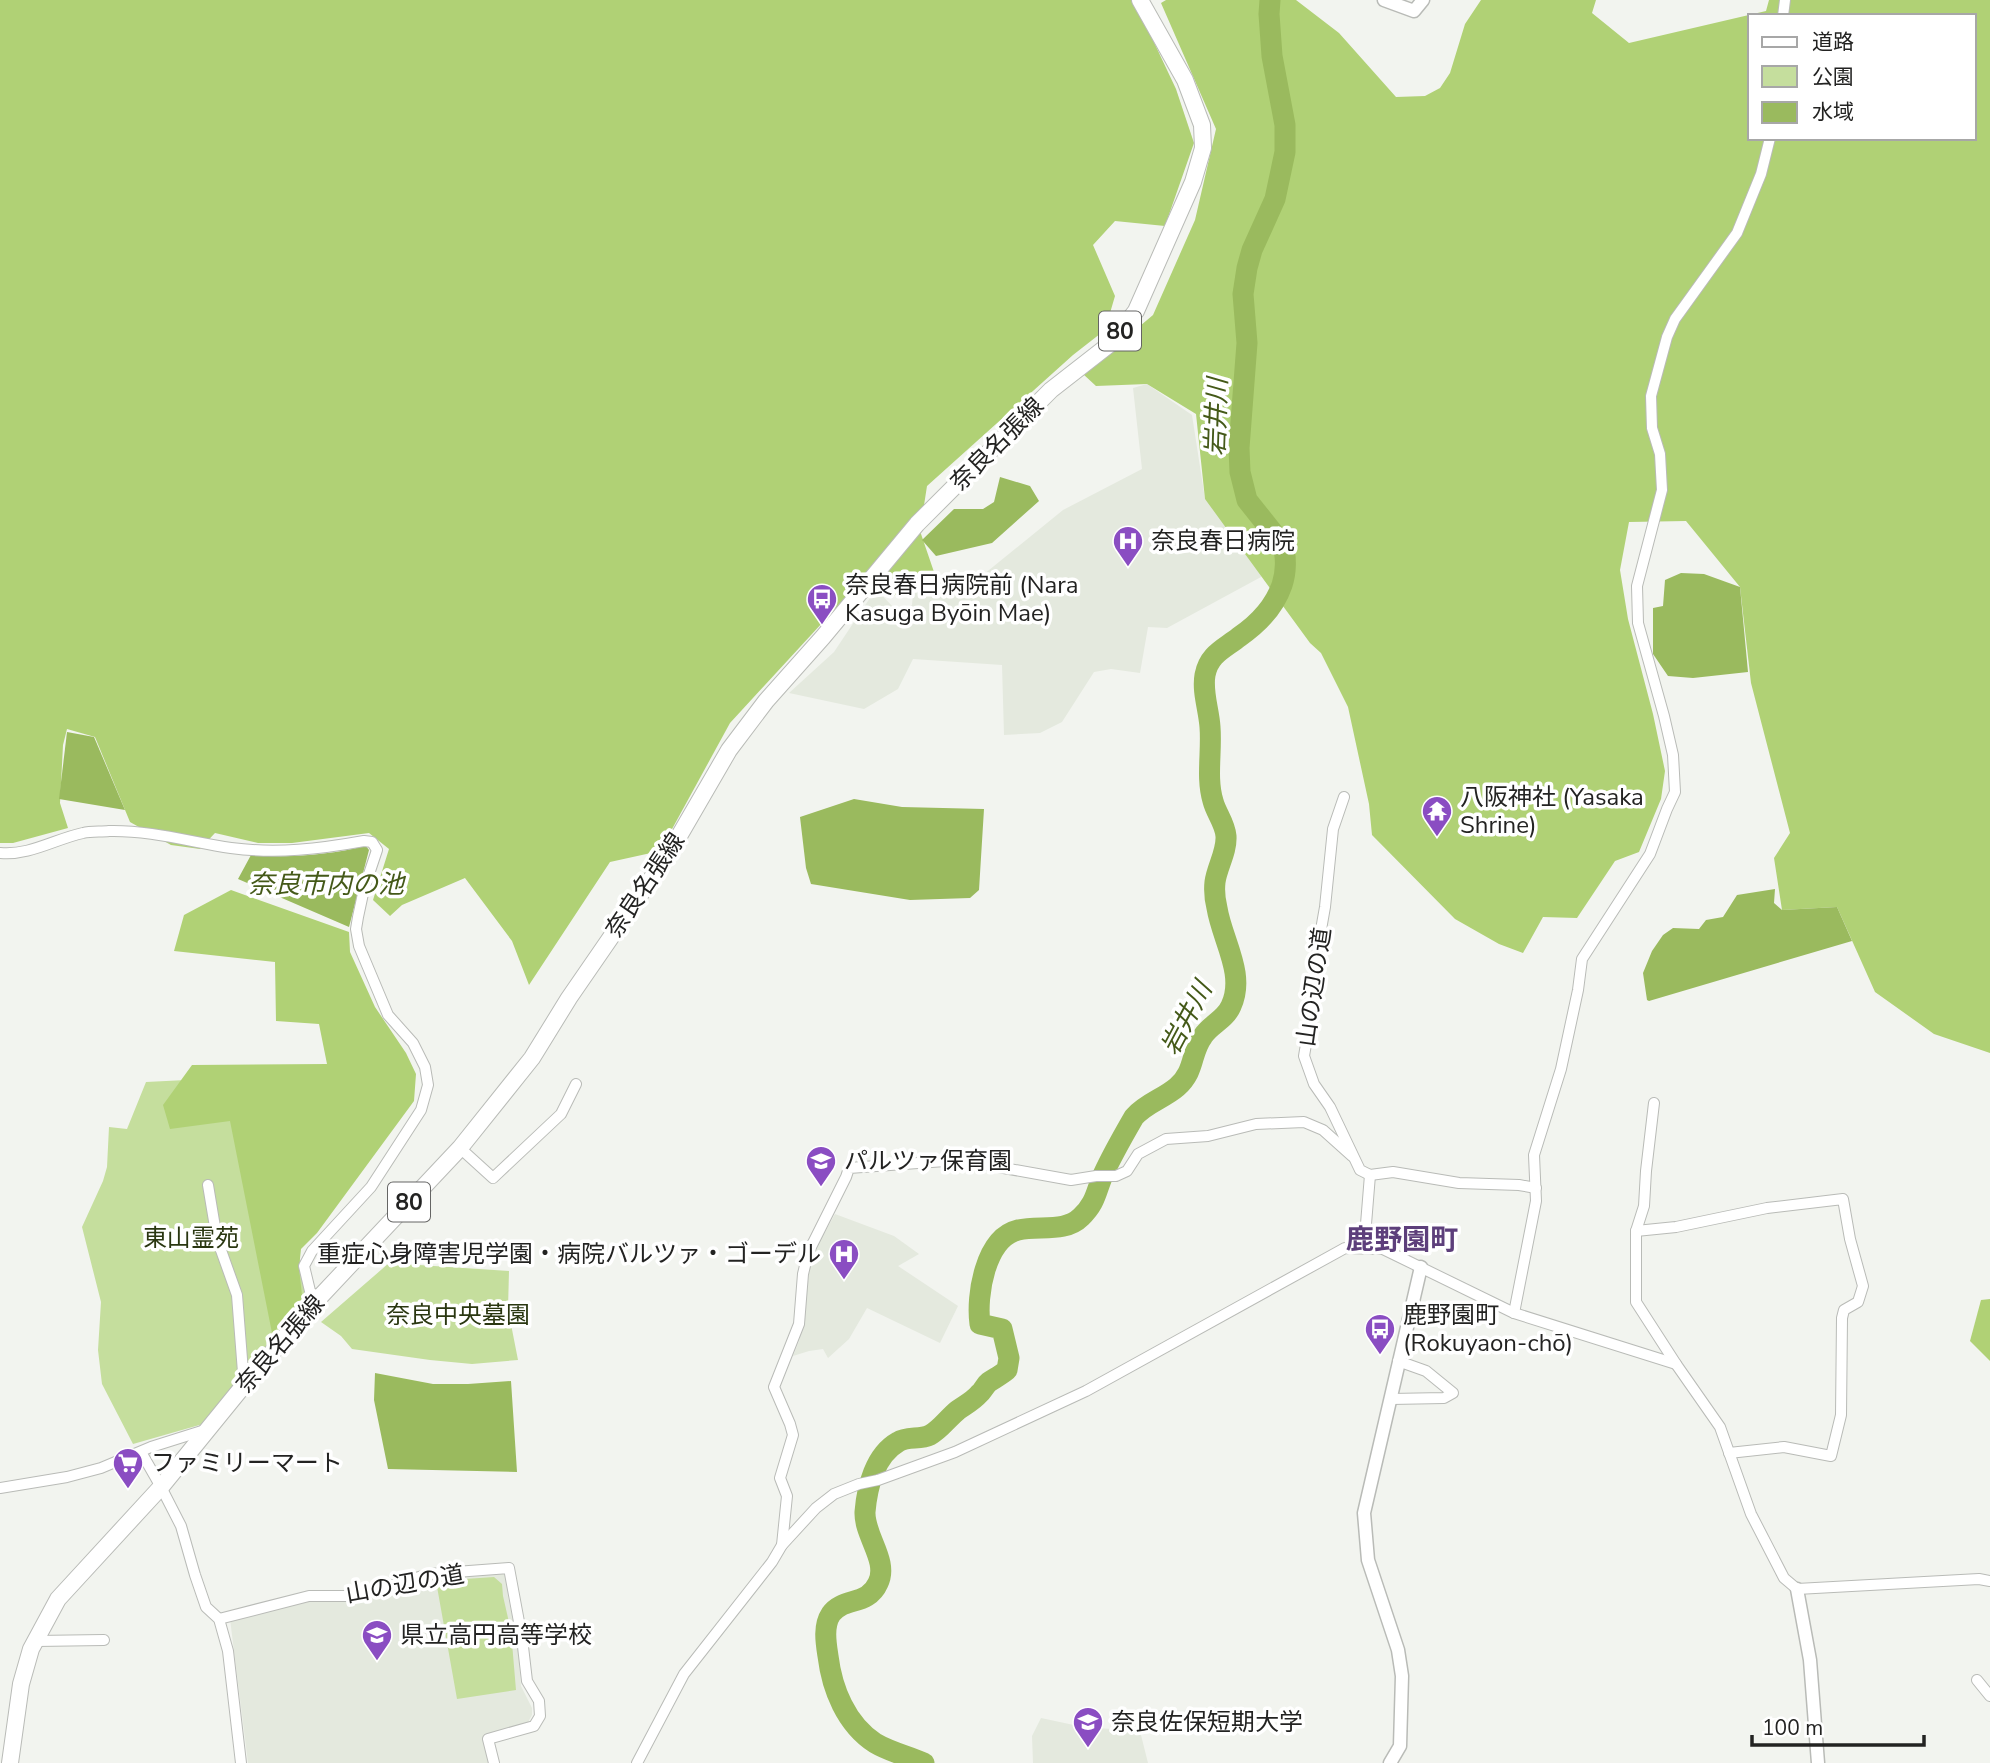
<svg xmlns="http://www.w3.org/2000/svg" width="1990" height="1763" font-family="'Nunito Sans','Noto Sans JP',sans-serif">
	<rect width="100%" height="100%" fill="#f2f4ef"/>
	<!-- built -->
	<g fill="#e4e9de">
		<path d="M 1147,384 L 1192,415 L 1205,499 L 1269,559 L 1261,577 L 1167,628 L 1148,627 L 1140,673 L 1111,669 L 1094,672 L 1062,722 L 1040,733 L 1004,735 L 1002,665 L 913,659 L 898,689 L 864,709 L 789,693 L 834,652 L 876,589 L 894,608 L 912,605 L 914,581 L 978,579 L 1063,510 L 1142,469 L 1133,388 Z"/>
		<path d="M 835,1214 L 894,1236 L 919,1254 L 898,1266 L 958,1306 L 940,1343 L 867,1308 L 849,1339 L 828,1358 L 823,1349 L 809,1351 L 793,1356 L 799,1341 L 803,1323 L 811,1257 Z"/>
		<path d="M 498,1570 L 506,1574 L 508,1597 L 517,1638 L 521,1686 L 532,1708 L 532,1715 L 527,1724 L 483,1738 L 488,1763 L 248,1763 L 230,1619 L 321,1599 L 430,1578 Z"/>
		<path d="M 1041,1718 L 1083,1727 L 1140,1731 L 1148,1763 L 1033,1763 L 1032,1736 Z"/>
	</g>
	<!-- green -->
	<g fill="#c5de9d">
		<path d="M 264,1076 L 308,1303 L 255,1358 L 203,1424 L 133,1444 L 102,1384 L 98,1350 L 101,1302 L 82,1227 L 103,1181 L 107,1167 L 109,1127 L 127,1129 L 146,1082 Z"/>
		<path d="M 389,1263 L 509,1271 L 508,1309 L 518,1360 L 472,1364 L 430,1360 L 352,1349 L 341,1336 L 321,1322 Z"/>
		<path d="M 494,1577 L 502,1584 L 503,1596 L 511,1631 L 516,1690 L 457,1699 L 436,1581 Z"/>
	</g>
	<!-- forest -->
	<g fill="#b0d175" fill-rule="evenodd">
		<path d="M 0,0 L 1134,0 L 1176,89 L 1194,143 L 1165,226 L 1115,221 L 1093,245 L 1115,296 L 1105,330 L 1073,355 L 927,486 L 920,531 L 934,572 L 892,597 L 858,584 L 730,723 L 660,851 L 610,862 L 529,985 L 512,941 L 465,878 L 402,905 L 390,916 L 373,900 L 389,849 L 369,833 L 292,843 L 258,843 L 215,833 L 200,849 L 171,845 L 130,822 L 95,737 L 67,729 L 63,745 L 60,803 L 68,828 L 13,843 L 0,843 Z"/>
		<path d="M 1166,0 L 1296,0 L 1339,33 L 1396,97 L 1425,96 L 1440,88 L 1450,73 L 1465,24 L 1481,0 L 1596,0 L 1592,13 L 1629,43 L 1766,11 L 1769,0 L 1990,0 L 1990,1053 L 1934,1034 L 1875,992 L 1837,907 L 1782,910 L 1774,858 L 1790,833 L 1751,683 L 1740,587 L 1686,521 L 1629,522 L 1620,570 L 1628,619 L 1653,714 L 1665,771 L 1661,799 L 1639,852 L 1615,861 L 1577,918 L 1543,917 L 1523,953 L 1499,944 L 1455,919 L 1372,835 L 1369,804 L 1348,707 L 1321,653 L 1310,643 L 1205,499 L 1196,414 L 1147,384 L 1096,386 L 1083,374 L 1153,315 L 1195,220 L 1216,129 L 1161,3 ZM 1750,16 L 1974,16 L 1974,138 L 1750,138 Z"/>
		<path d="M 231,890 L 349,932 L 350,952 L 375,1007 L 406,1053 L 416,1074 L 414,1101 L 317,1233 L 301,1249 L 299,1268 L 303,1304 L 272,1333 L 230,1121 L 170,1129 L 163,1105 L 192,1065 L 327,1064 L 319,1024 L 276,1021 L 275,962 L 174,951 L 184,915 Z"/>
		<path d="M 1990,1299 L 1990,1361 L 1970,1341 L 1981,1300 Z"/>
	</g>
	<!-- water -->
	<g fill="#9aba5e">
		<path d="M 1000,477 L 1030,486 L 1039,501 L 992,543 L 936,556 L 922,540 L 954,509 L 983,509 L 994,502 Z"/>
		<path d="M 1681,573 L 1704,574 L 1740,587 L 1748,672 L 1693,678 L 1668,676 L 1653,654 L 1653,608 L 1663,606 L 1665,580 Z"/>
		<path d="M 67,732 L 94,737 L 125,810 L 59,799 Z"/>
		<path d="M 854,799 L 902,807 L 984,809 L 979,890 L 970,898 L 910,900 L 811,884 L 806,868 L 800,817 Z"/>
		<path d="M 366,846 L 369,850 L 349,927 L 238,879 L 251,855 C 291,858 328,855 366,846 Z"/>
		<path d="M 1775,889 L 1774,903 L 1782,910 L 1837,907 L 1852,941 L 1649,1001 L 1647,1000 L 1643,973 L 1652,951 L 1663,935 L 1673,928 L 1699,929 L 1706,920 L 1723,917 L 1737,895 Z"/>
		<path d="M 375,1373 L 433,1384 L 468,1384 L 511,1381 L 517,1472 L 388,1469 L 374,1400 Z"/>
	</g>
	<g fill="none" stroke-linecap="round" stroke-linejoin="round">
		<!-- river -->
		<path stroke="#9aba5e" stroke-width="21" d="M 924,1763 C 908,1756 890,1752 875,1743 C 846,1724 832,1689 828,1656 C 826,1643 823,1626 831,1614 C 843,1597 868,1606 878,1583 C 889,1561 864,1536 865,1512 C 867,1487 875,1455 898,1442 C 907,1436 920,1440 930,1435 C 940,1430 948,1418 958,1410 C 965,1405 973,1401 979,1394 C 983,1391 985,1385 989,1382 C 995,1378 1001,1375 1007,1370 L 1009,1358 L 1002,1329 L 980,1324 C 976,1296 985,1238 1018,1230 C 1039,1225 1065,1233 1081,1217 C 1096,1203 1096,1191 1103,1175 C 1112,1155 1123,1136 1134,1117 C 1146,1103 1163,1099 1177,1087 C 1196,1070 1190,1053 1203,1036 C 1211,1024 1225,1020 1231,1006 C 1246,974 1222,940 1217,908 C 1215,900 1214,891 1215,882 C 1217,867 1227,852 1226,836 C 1225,823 1216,813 1213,801 C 1206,778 1212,752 1210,727 C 1209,710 1202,692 1205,675 C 1209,654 1224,649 1239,637 C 1258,624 1274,608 1282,585 C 1286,573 1287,556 1282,544 L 1247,500 L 1240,472 L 1239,448 L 1247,343 L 1243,294 L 1247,268 L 1252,250 L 1275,199 L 1285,152 L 1285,125 L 1272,56 L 1269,14 L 1270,0"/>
		<!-- minor casing -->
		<g stroke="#b9bbb7" stroke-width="12">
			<g id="minor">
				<path d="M 1783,16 L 1785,0"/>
				<path d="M 1344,797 L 1333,829 L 1325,907 L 1316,958 L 1314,997 L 1304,1056 L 1314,1084 L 1330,1107 L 1360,1170 L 1370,1175 L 1393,1172 L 1459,1183 L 1519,1185 L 1536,1188"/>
				<path d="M 0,853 C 29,856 55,839 83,833 C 91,831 101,832 109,831 C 150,830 191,842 231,848 C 277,854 320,849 364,841 L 372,842 L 377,850 L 364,889 L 358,917 L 356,929 L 359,946 L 388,1015 L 413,1043 L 425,1067 L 428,1085 L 421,1110 L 371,1187 L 312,1251 L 304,1266 L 310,1291 L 318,1299"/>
				<path d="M 1654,1103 L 1646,1171 L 1644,1206 L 1636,1231 L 1636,1302 L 1676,1364 L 1720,1427 L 1751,1514 L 1784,1578 L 1797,1589 L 1979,1579 L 1990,1581"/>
				<path d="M 460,1148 L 493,1178 L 561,1114 L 576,1084"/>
				<path d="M 208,1185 L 217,1239 L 237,1295 L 244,1385"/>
				<path d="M 1636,1231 L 1676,1227 L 1767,1208 L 1843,1199 L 1850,1239 L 1863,1286 L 1858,1302 L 1844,1310 L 1842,1318 L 1841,1415 L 1831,1456 L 1784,1447 L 1729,1453"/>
				<path d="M 1359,1247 L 1366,1224 L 1370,1175"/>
				<path d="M 1514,1313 L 1536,1201 L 1534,1155 L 1561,1069 L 1578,990 L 1582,959 L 1650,854 L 1667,809 L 1675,792 L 1673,755 L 1664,716 L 1638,623 L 1637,586 L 1662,490 L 1660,454 L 1652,428 L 1651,396 L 1667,337 L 1675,319 L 1737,233 L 1761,174 L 1770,138"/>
				<path d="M 1391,1399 L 1444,1398 L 1453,1393 L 1426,1371 L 1398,1361"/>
				<path d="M 141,1452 L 161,1487 L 181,1526 L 195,1575 L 206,1607 L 219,1619 L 228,1651 L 241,1763"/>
				<path d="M 0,1488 L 67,1477 L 101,1468 L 151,1447 L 205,1430"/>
				<path d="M 782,1545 L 787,1496 L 780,1478 L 793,1435 L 790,1424 L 774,1387 L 799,1324 L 803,1274 L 808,1253 L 846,1177 L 849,1168 L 959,1160 L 1071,1180 L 1096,1176 L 1116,1176 L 1127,1171 L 1138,1154 L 1166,1139 L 1208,1136 L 1256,1124 L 1304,1122 L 1323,1130 L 1352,1156"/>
				<path d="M 219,1619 L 309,1596 L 356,1596 L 429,1574 L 509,1568 L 522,1638 L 527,1681 L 539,1701 L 540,1716 L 534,1726 L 488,1739 L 494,1763"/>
				<path d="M 36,1641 L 104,1640"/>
				<path d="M 1977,1680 L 1990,1696"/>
				<path d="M 637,1763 L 684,1674 L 772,1562 L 782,1545 L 816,1508 L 834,1494 L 859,1484 L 878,1480 L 955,1452 L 1086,1391 L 1345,1248 L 1383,1249 L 1514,1313 L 1676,1364"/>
			</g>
		</g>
		<!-- tertiary casing -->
		<g stroke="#b9bbb7" stroke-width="15">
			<g id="tertiary">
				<path d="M 1384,0 L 1414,11 L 1423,0"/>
				<path d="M 1797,1589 L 1810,1660 L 1818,1763"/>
				<path d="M 1390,1763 L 1400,1746 L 1402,1676 L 1398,1650 L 1368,1560 L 1364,1513 L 1421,1267"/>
			</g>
		</g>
		<!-- primary casing -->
		<g stroke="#b9bbb7" stroke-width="18">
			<path id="primary" d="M 10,1763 L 21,1684 L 31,1649 L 58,1599 L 161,1487 L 244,1385 L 318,1299 L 460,1148 L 532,1058 L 569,998 L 671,850 L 729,750 L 766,701 L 823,637 L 917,524 L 1051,390 L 1110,344 L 1136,311 L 1193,182 L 1203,148 L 1202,125 L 1185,80 L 1140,0"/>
		</g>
		<!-- minor -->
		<use href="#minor" stroke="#fff" stroke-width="10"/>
		<!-- tertiary -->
		<use href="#tertiary" stroke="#fff" stroke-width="12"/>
		<!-- primary -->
		<use href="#primary" stroke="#fff" stroke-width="16"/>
	</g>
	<!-- icons -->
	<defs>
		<g id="hospital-pin" transform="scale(1.575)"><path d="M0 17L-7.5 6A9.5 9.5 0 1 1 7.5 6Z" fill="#8a4dc2" stroke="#fff"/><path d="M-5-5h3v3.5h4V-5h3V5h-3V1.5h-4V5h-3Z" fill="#fff"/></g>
		<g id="bus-pin" transform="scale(1.575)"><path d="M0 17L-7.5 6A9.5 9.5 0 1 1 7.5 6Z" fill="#8a4dc2" stroke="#fff"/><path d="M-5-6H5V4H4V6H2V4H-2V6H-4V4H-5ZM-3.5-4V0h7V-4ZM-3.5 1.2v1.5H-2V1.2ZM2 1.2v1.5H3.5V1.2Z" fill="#fff"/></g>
		<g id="temple-pin" transform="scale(1.575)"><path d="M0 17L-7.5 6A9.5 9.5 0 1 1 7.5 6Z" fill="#8a4dc2" stroke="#fff"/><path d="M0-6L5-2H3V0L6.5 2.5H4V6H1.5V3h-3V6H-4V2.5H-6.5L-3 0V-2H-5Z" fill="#fff"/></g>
		<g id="school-pin" transform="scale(1.575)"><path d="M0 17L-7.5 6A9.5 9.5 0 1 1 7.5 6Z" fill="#8a4dc2" stroke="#fff"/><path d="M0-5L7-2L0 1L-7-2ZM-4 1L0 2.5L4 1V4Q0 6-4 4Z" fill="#fff"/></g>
		<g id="supermarket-pin" transform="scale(1.575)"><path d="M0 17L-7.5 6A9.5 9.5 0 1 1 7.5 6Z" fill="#8a4dc2" stroke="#fff"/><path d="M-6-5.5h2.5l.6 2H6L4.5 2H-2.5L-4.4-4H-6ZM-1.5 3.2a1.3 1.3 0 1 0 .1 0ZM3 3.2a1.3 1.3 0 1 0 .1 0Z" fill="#fff"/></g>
		<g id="university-pin" transform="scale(1.575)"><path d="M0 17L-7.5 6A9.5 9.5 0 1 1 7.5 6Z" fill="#8a4dc2" stroke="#fff"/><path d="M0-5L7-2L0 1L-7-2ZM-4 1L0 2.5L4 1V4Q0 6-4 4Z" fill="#fff"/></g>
	</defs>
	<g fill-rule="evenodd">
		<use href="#hospital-pin" x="1128" y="541"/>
		<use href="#bus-pin" x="822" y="599"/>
		<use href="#temple-pin" x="1437" y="811"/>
		<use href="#school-pin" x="821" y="1161"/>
		<use href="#hospital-pin" x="844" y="1254"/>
		<use href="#bus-pin" x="1380" y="1329"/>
		<use href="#supermarket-pin" x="128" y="1463"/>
		<use href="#school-pin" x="377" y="1635"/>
		<use href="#university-pin" x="1088" y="1722"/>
	</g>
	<g text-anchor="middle" stroke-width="7" stroke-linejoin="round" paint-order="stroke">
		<!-- shield labels -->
		<g fill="#fff" stroke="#656564" stroke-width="2">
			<rect x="1099" y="311.5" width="42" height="39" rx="5"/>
			<rect x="388" y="1182.5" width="42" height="39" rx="5"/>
		</g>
		<g font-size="23" font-weight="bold" fill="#232322">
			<text x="1120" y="339">80</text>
			<text x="409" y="1210">80</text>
		</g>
		<!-- street labels -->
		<g font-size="24" fill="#232322" stroke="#fff">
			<text transform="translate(997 444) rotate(-45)" y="8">奈良名張線</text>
			<text transform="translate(645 885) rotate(-56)" y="8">奈良名張線</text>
			<text transform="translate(1314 987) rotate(-82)" y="8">山の辺の道</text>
			<text transform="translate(280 1344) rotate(-49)" y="8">奈良名張線</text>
			<text transform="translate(405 1584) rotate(-10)" y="8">山の辺の道</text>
		</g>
		<!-- poi labels -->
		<g font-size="24" fill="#232322" stroke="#fff" text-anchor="start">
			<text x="1151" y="549">奈良春日病院</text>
			<text x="845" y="593">奈良春日病院前 (Nara<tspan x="845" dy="28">Kasuga Byōin Mae)</tspan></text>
			<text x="1460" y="805">八阪神社 (Yasaka<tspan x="1460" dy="28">Shrine)</tspan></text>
			<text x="844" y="1169">パルツァ保育園</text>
			<text x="821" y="1262" text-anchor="end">重症心身障害児学園・病院バルツァ・ゴーデル</text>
			<text x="1403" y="1323">鹿野園町<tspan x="1403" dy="28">(Rokuyaon-chō)</tspan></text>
			<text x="151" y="1471">ファミリーマート</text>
			<text x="400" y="1643">県立高円高等学校</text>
			<text x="1111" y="1730">奈良佐保短期大学</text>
		</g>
		<!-- park labels -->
		<g font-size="24" fill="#2a3711" stroke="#fff">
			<text x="191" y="1246">東山霊苑</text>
			<text x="458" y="1323">奈良中央墓園</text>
		</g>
		<!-- water labels -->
		<g font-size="26" font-style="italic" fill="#445918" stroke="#fff">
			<text transform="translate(1216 417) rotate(-88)" y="9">岩井川</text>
			<text x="326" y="893">奈良市内の池</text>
			<text transform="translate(1186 1018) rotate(-62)" y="9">岩井川</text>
		</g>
		<!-- quarter labels -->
		<g font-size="28" font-weight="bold" fill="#5d3f7b" stroke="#fff">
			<text x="1402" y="1249">鹿野園町</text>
		</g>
	</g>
	<!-- legend -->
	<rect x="1748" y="14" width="228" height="126" fill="#ffffff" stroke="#a7a7a7" stroke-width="2"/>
	<rect x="1762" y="37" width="35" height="10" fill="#ffffff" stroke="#a7a7a7" stroke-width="2"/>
	<text x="1812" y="49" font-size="21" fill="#232322">道路</text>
	<rect x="1762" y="66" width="35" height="21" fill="#c5de9d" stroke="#a7a7a7" stroke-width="2"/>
	<text x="1812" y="84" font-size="21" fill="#232322">公園</text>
	<rect x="1762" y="102" width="35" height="21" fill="#9aba5e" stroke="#a7a7a7" stroke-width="2"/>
	<text x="1812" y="119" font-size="21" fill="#232322">水域</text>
	<!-- scale -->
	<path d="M1752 1735v10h172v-10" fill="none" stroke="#232322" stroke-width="3.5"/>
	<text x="1762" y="1735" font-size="21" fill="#232322" stroke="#ffffff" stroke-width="5" paint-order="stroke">100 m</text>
</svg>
